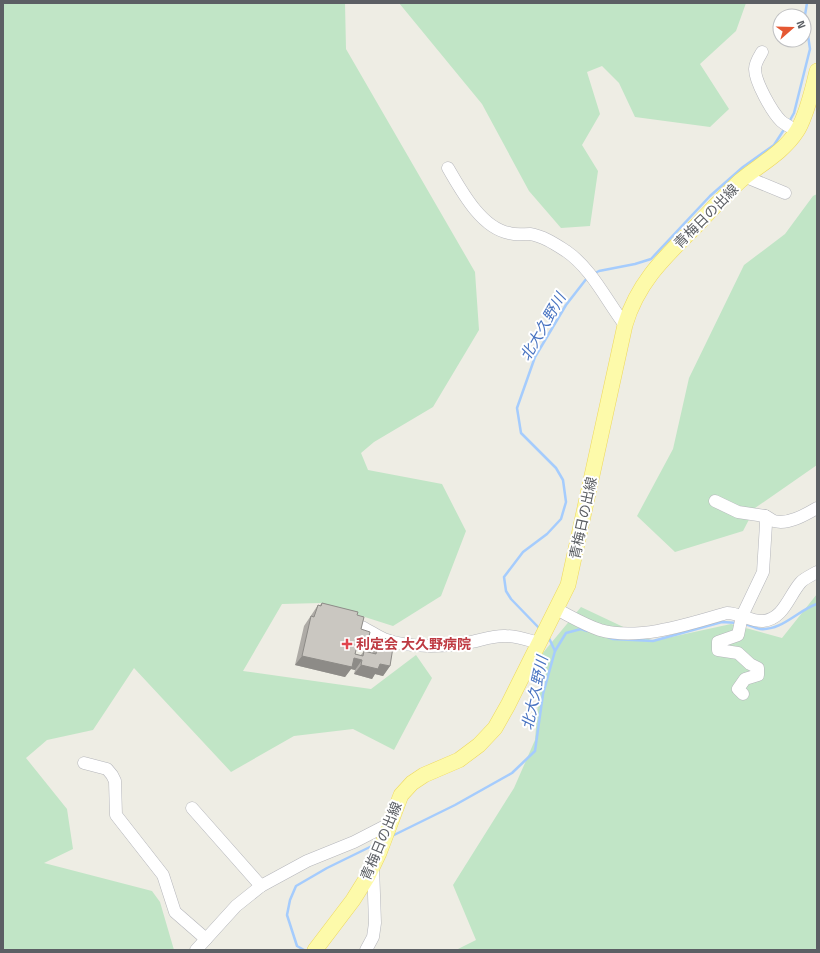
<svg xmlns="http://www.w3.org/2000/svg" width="820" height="953" font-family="'Titillium Web','Noto Sans JP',sans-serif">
	<rect width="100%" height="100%" fill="#eeede4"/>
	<!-- green -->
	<g fill="#c1e5c6">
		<path d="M 3,3 L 345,3 L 346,49 L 475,272 L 479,330 L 433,407 L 374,442 L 361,453 L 368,470 L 442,484 L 466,531 L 441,596 L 393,626 L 321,603 L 282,604 L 243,671 L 371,689 L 416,655 L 432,678 L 394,750 L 353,729 L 294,736 L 231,772 L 134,668 L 93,730 L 47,740 L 26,758 L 67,809 L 73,849 L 44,863 L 152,891 L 160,902 L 174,950 L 3,950 Z"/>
		<path d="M 399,3 L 746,3 L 736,31 L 700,64 L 729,109 L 710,127 L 635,117 L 619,83 L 602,66 L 587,72 L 600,114 L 582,145 L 598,171 L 590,226 L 561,228 L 529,191 L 482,104 Z"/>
		<path d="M 817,194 L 817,465 L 755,508 L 743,531 L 675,552 L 637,516 L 673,449 L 689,378 L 744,265 L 785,234 L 813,196 Z"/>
		<path d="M 817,594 L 817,950 L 456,950 L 476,940 L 453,885 L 514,788 L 535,740 L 542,654 L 581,607 L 653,641 L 731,624 L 782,638 Z"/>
	</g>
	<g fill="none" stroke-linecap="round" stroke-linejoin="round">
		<!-- stream -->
		<g stroke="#a5ccfd" stroke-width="2.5">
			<path d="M 789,122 L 794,113 L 810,49 L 805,15 L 807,3"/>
			<path d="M 595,273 L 599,271 L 635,264 L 651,259 L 710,196 L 743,167 L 774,145 L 785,128"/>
			<path d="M 745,624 C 749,625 755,628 760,629 C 782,631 798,610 817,604"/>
			<path d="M 540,629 L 511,599 L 506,591 L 504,577 L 523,552 L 547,534 L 561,519 L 566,502 L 563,480 L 556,468 L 521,433 L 517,408 L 535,357 L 566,305 L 587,278"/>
			<path d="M 608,637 L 613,639 L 653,641 L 722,622 L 738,623"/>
			<path d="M 555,651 L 566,633 L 581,629 L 587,631"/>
			<path d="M 392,836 L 455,805 L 512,773 L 535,751 L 543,694 L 555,651 L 548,636"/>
			<path d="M 304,950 L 297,946 L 287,915 L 290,900 L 296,886 L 327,868 L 376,844"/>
		</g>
		<!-- minor casing -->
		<g stroke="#b5b6bb" stroke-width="13">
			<g id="minor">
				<path d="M 762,52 C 759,57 755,63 755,69 C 755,82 772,112 781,121 C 786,125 792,128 797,131"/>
				<path d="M 448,168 C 461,190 481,228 509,233 C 515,235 523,234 530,234 C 543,236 555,244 566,251 C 592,269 606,300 625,325"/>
				<path d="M 746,177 L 785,193"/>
				<path d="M 715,501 L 738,512 L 765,516 L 766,524 L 763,572 L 742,616 L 738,635 L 718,642 L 718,650 L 738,653 L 750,664 L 758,668 L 758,675 L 745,679 L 738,689 L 743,694"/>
				<path d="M 765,516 C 768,517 771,520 774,521 C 788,525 805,515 817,508"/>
				<path d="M 556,609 C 570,616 585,625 600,630 C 639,641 689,624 727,613 C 739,613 752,622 763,621 C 784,619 789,595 801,582 C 805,578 812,575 817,572"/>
				<path d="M 362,627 C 370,631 377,636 384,639 C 407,648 443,647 466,643 C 479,641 493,635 506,636 C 517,636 528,640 539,643"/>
				<path d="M 84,763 L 107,769 L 112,775 L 115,781 L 116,815 L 163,875 L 175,912 L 206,939"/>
				<path d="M 192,808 L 261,886"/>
				<path d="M 196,950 L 236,906 L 261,886 L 307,861 L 354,842 L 389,824"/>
				<path d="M 366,950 L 373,937 L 375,923 L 373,866"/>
			</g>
		</g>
		<!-- major casing -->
		<g stroke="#eed85d" stroke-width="16">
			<path id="major" d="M 315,950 L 353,900 L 368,876 L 379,853 L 401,795 L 412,783 L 424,775 L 459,760 L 479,745 L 495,728 L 508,705 L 568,585 L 625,325 C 638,281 666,256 697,225 C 711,210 725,195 740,181 C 759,165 783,153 797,131 C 806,117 813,88 817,71"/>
		</g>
		<!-- minor -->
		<use href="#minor" stroke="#fff" stroke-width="12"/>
		<!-- major -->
		<use href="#major" stroke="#fdfaaa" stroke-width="15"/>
	</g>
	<!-- wall -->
	<path fill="#aeaba6" d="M 322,603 L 357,615 L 361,629 L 368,641 L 361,651 L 356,650 L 355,654 L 360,656 L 364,651 L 371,653 L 372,647 L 379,637 L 390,666 L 383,676 L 375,674 L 372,679 L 354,674 L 355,670 L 351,669 L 345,677 L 295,665 L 304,626 L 318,605 L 320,605 Z"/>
	<!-- shaded-wall -->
	<g fill="#8d8b87">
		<path d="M 359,639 L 368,641 L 361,651 L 352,649 Z"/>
		<path d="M 302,656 L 354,658 L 362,660 L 355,670 L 351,669 L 345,677 L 295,665 Z"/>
		<path d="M 380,664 L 390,666 L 383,676 L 375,674 L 372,679 L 354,674 L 361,665 Z"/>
	</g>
	<!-- building -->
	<path fill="#cac7c1" stroke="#8d8b87" d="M 322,603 L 358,612 L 357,615 L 364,617 L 361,629 L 370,632 L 368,641 L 359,639 L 355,654 L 363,656 L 364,651 L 376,654 L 379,637 L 394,641 L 390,666 L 380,664 L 378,669 L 361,665 L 362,660 L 354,658 L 352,667 L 302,656 L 311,616 L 314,617 L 318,605 L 321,606 Z"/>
	<!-- markers -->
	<path fill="#e0444e" stroke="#fff" stroke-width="1.5" d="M345 638h4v4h4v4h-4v4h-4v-4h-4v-4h4z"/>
	<g text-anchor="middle" stroke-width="4" stroke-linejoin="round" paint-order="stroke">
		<!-- street labels -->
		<g font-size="14" fill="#5c5f64" stroke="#fff">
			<text transform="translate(706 216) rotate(-45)" y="5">青梅日の出線</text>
			<text transform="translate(583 518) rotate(-78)" y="5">青梅日の出線</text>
			<text transform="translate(381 841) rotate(-67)" y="5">青梅日の出線</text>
		</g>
		<!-- health labels -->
		<g font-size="14" font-weight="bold" fill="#be3a42" stroke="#fff" text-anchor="start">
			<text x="356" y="649">利定会 大久野病院</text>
		</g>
		<!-- water labels -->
		<g font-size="15" font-style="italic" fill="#4873c1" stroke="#fff">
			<text transform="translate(543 327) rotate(-60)" y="5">北大久野川</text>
			<text transform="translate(535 693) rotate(-78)" y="5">北大久野川</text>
		</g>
	</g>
	<!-- border -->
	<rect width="820" height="953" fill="none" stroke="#5c5f64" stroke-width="8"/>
	<!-- north arrow -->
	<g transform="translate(792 28) rotate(70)"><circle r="19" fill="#ffffff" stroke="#bebfc1"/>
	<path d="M0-3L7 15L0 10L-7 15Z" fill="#e55833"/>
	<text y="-6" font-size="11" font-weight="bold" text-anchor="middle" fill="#5c5f64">N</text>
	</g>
</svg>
